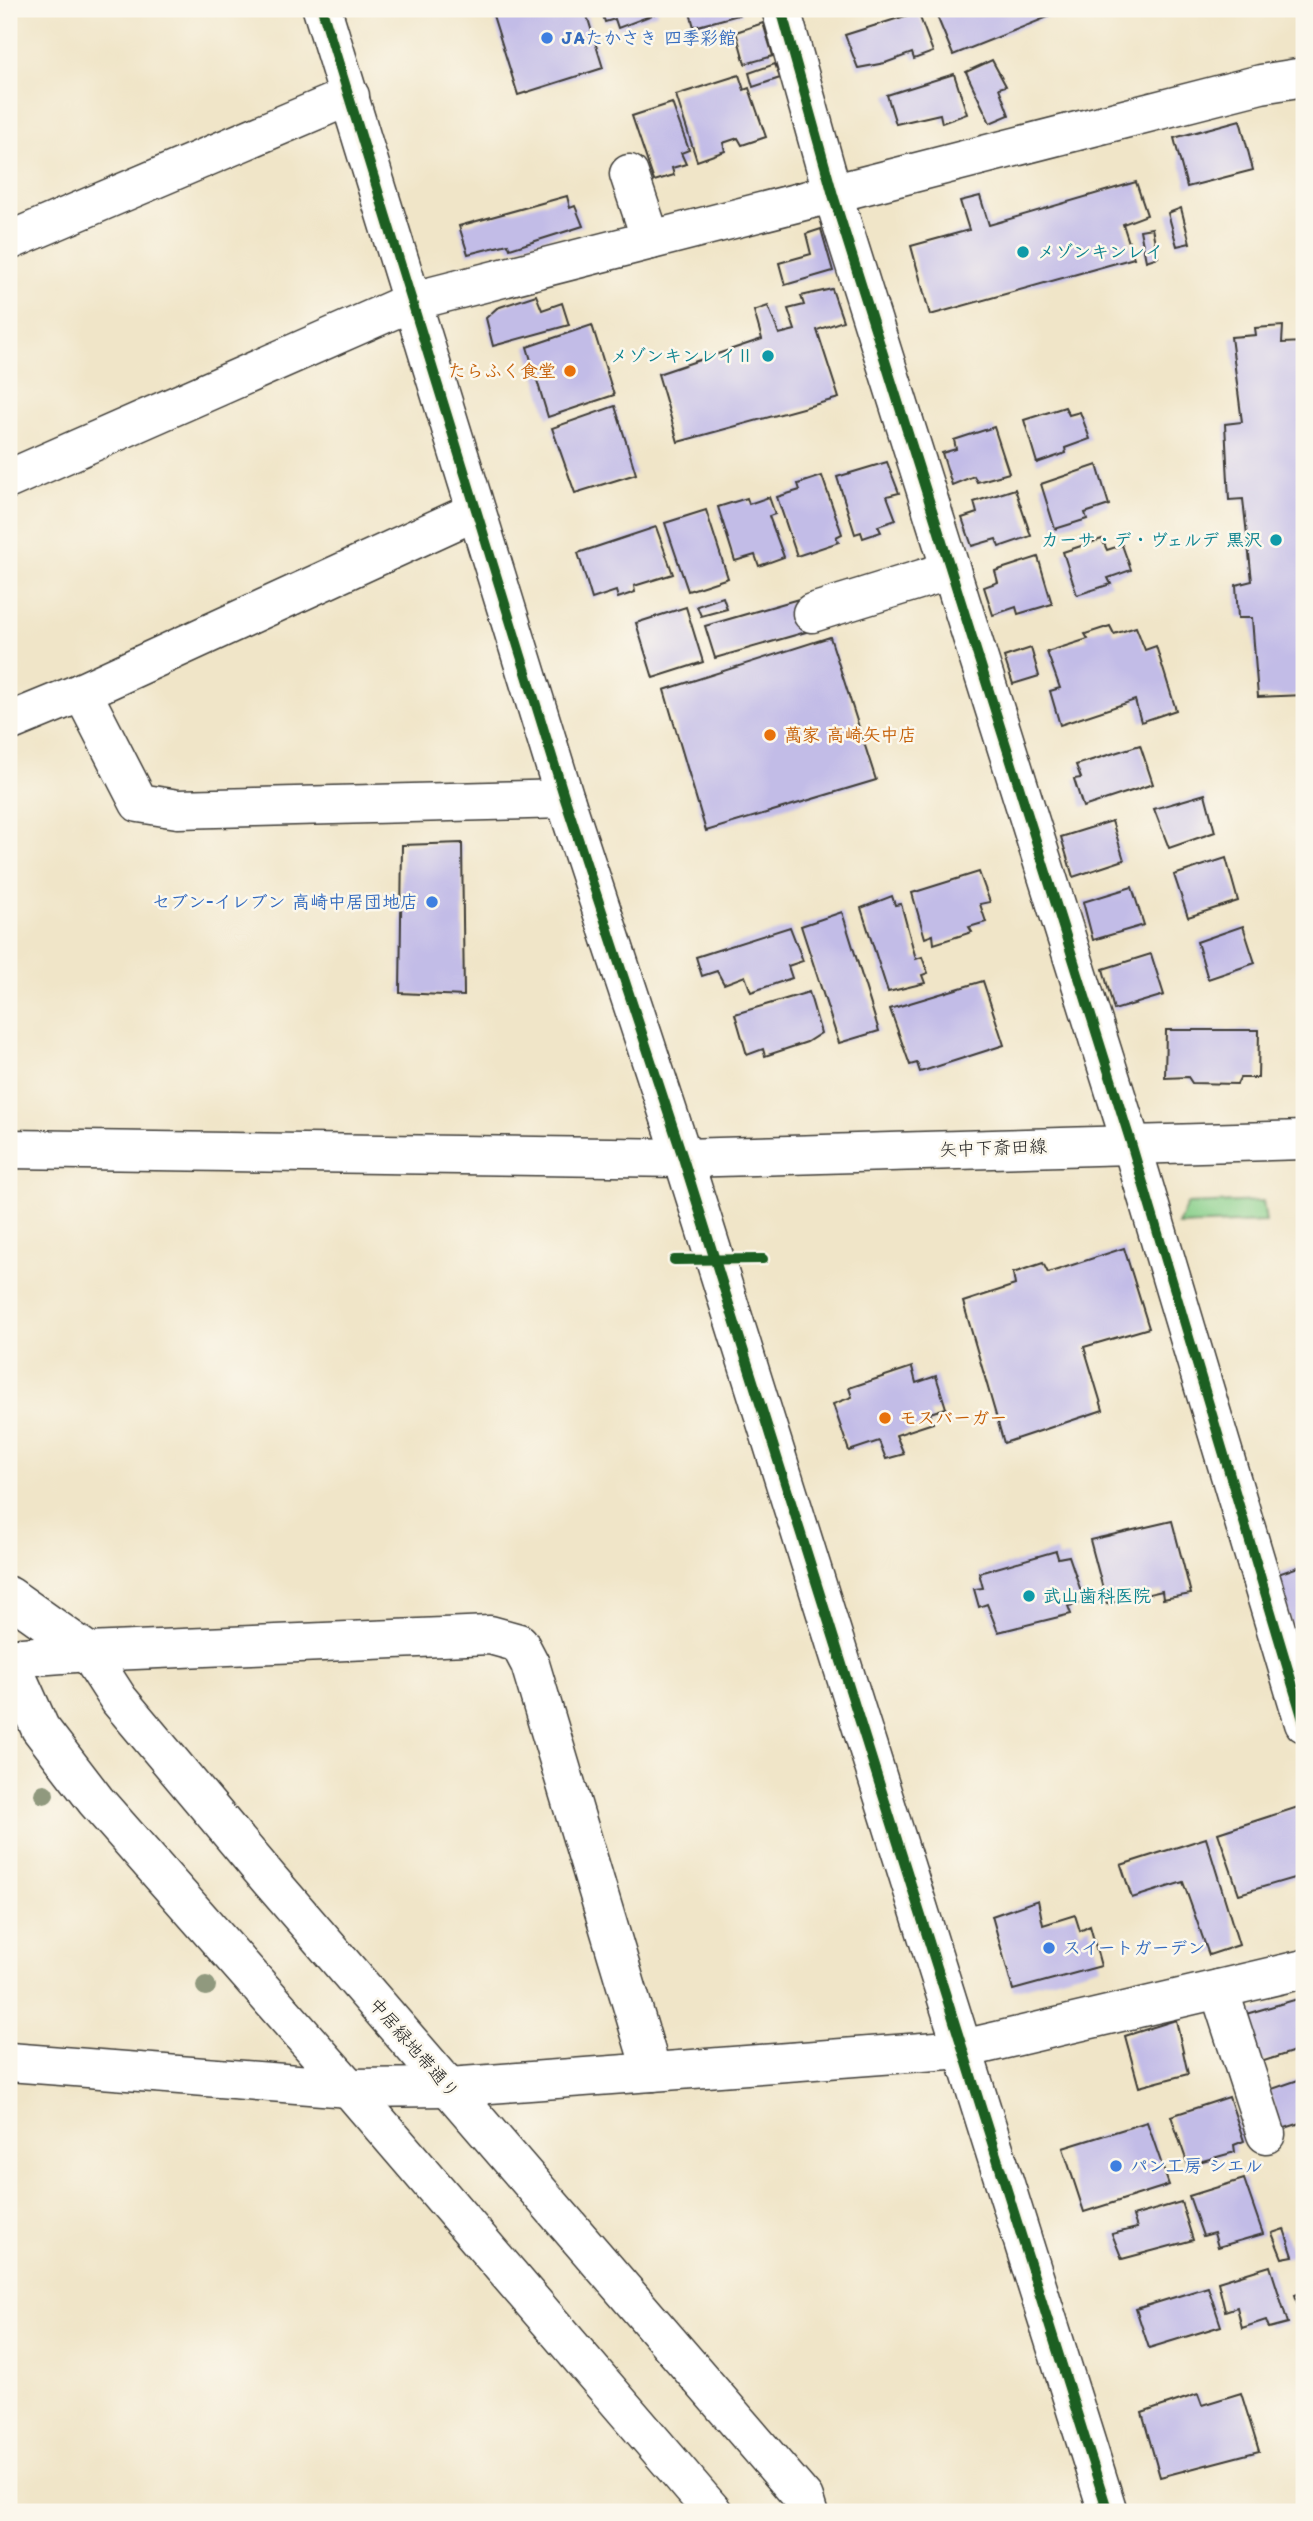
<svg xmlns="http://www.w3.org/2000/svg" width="1313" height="2521" font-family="Mali,'Klee One',sans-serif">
	<rect width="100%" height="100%" fill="#fbf7ec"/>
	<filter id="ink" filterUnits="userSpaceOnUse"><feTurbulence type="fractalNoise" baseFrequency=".0143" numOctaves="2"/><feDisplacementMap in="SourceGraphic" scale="14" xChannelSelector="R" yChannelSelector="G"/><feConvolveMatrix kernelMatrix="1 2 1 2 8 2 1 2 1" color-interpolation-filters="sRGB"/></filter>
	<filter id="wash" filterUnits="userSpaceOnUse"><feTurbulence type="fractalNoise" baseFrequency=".00686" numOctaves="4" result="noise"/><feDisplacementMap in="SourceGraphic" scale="28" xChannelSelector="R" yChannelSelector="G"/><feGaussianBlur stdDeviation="1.57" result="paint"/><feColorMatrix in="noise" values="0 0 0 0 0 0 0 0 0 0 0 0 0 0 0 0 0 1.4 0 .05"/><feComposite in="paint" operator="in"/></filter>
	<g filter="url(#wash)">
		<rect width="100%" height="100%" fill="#f0e5c8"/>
		<!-- green -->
		<path fill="#88cf8a" stroke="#527653" stroke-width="2" d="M 1263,1201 L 1266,1222 L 1178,1225 L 1187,1204 Z"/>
		<g id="blocks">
			<!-- building -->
			<g fill="#c2bce7">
				<path d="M 491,9 L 585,9 L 603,68 L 518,95 Z"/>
				<path d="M 601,9 L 657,9 L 658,13 L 618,28 L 615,19 L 605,22 Z"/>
				<path d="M 689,9 L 741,9 L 742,14 L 694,27 Z"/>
				<path d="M 934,9 L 1044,9 L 1048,17 L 953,55 Z"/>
				<path d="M 918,12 L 933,52 L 914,59 L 912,53 L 885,63 L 858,68 L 845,35 Z"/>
				<path d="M 763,23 L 773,56 L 745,64 L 736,32 Z"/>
				<path d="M 992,60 L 1006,86 L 999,88 L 1009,115 L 990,123 L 966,72 Z"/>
				<path d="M 775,64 L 780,78 L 753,87 L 749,73 Z"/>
				<path d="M 954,74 L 967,114 L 942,123 L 940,114 L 896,124 L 887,95 Z"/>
				<path d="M 739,75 L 744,90 L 749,88 L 766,137 L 742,145 L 738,138 L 723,143 L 725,151 L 697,161 L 676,95 Z"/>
				<path d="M 672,103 L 689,150 L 681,153 L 686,164 L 672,168 L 674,175 L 654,181 L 632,116 Z"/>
				<path d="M 1240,120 L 1253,170 L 1187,187 L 1174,138 Z"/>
				<path d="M 1136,182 L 1147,215 L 1123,224 L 1134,258 L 930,315 L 911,246 L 969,230 L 960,201 L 980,196 L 989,225 Z"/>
				<path d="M 567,196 L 570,208 L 575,206 L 583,226 L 510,249 L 508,244 L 468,254 L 459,226 Z"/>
				<path d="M 1181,208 L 1190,243 L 1177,246 L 1168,213 Z"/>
				<path d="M 1152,228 L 1158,257 L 1146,261 L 1140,230 Z"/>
				<path d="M 821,229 L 833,271 L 785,285 L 779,263 L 811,254 L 806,234 Z"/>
				<path d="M 832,289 L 843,321 L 817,330 L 839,398 L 678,442 L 658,374 L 762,339 L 754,311 L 768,306 L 779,334 L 795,330 L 788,309 L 804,305 L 801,296 Z"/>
				<path d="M 536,295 L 542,310 L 562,303 L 569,325 L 493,346 L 486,318 L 497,308 Z"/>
				<path d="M 592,325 L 614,395 L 548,417 L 527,347 Z"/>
				<path d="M 1283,326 L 1282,343 L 1304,342 L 1304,695 L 1258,697 L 1252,618 L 1238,618 L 1236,585 L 1252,581 L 1243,499 L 1229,500 L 1225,424 L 1242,422 L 1231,337 L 1256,335 L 1255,328 Z"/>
				<path d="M 615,406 L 636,474 L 575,493 L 552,428 Z"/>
				<path d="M 1065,407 L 1069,415 L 1080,412 L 1090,439 L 1065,448 L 1066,453 L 1037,463 L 1024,420 Z"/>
				<path d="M 994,427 L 1009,473 L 977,482 L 974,476 L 952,485 L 942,453 L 956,449 L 954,440 Z"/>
				<path d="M 887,462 L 899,493 L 887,496 L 896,520 L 878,526 L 881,532 L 863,538 L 861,532 L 855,534 L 837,477 Z"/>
				<path d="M 1097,465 L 1109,505 L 1085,513 L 1087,519 L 1055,529 L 1041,484 Z"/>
				<path d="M 822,476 L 842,534 L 836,537 L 839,542 L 797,556 L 777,497 L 800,490 L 798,484 Z"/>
				<path d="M 1015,489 L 1031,536 L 999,547 L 996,539 L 972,546 L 962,518 L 977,513 L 974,502 Z"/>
				<path d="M 769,497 L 775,514 L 769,516 L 784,557 L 759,566 L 755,555 L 735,561 L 718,507 L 747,498 L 749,504 Z"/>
				<path d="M 706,510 L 728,578 L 688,591 L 665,523 Z"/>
				<path d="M 656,527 L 673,574 L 634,586 L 635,592 L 618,598 L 616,591 L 592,599 L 578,553 Z"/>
				<path d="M 1102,539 L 1107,550 L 1122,545 L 1131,570 L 1108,578 L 1111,584 L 1077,595 L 1063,552 Z"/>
				<path d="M 1038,557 L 1052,604 L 1018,614 L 1016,607 L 993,615 L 984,587 L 998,582 L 995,571 Z"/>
				<path d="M 723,597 L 727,609 L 701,616 L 697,606 Z"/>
				<path d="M 802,598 L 813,630 L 715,658 L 705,626 Z"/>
				<path d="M 686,607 L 703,662 L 653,678 L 636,623 Z"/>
				<path d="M 1110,626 L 1114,634 L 1136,627 L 1145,650 L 1156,646 L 1176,710 L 1141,722 L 1135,700 L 1060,725 L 1050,691 L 1060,688 L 1047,652 L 1088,639 L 1085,634 Z"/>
				<path d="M 830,637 L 876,780 L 706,831 L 664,690 Z"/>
				<path d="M 1031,648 L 1039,676 L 1013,684 L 1004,657 Z"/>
				<path d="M 1140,745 L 1153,784 L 1083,807 L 1074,779 L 1081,778 L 1076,765 Z"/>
				<path d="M 1205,794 L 1215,832 L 1169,848 L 1154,809 Z"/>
				<path d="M 1112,821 L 1124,860 L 1073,877 L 1061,837 Z"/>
				<path d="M 462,843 L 464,996 L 400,993 L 402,845 Z"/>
				<path d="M 1226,858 L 1238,901 L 1188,917 L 1174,875 Z"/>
				<path d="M 979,872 L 990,902 L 980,904 L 986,922 L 969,927 L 972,932 L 934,944 L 933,935 L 925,938 L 912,893 Z"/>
				<path d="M 1132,887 L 1144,925 L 1093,940 L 1083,902 Z"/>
				<path d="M 892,896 L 895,905 L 901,904 L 916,959 L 922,957 L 928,973 L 922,975 L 925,983 L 888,992 L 861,908 Z"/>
				<path d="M 842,912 L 879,1031 L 839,1043 L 801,926 Z"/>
				<path d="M 1243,926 L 1255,963 L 1208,979 L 1197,942 Z"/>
				<path d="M 790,927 L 803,961 L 788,966 L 792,978 L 751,992 L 745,976 L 724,984 L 717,971 L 702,976 L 696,957 Z"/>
				<path d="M 1151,954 L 1164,995 L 1114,1010 L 1103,969 Z"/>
				<path d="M 983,981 L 1004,1045 L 920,1072 L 917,1063 L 910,1065 L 890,1009 Z"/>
				<path d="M 809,992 L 821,1033 L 807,1042 L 765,1056 L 763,1049 L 747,1055 L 735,1014 Z"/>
				<path d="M 1166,1030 L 1259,1030 L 1258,1078 L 1240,1078 L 1237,1084 L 1192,1083 L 1188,1077 L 1165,1078 Z"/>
				<path d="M 1124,1248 L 1149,1328 L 1084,1347 L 1103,1410 L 1004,1443 L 963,1302 L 1015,1285 L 1013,1273 L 1043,1263 L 1048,1273 Z"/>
				<path d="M 912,1367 L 916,1383 L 936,1376 L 946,1408 L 930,1413 L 933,1423 L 896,1435 L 904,1454 L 886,1459 L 879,1441 L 849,1451 L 833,1404 L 852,1397 L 849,1388 Z"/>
				<path d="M 1172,1521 L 1191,1594 L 1163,1599 L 1162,1591 L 1107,1604 L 1090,1540 Z"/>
				<path d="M 1056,1551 L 1058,1558 L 1069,1556 L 1085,1603 L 1068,1606 L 1071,1614 L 998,1632 L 987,1604 L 979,1607 L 974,1589 L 983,1588 L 979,1573 Z"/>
				<path d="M 1304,1565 L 1304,1661 L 1275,1575 Z"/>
				<path d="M 1298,1807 L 1304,1828 L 1304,1875 L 1239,1894 L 1218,1833 Z"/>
				<path d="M 1206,1838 L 1239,1945 L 1209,1955 L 1183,1882 L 1132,1898 L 1121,1865 Z"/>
				<path d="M 1038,1900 L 1043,1925 L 1075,1915 L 1080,1931 L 1090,1926 L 1101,1966 L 1013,1990 L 992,1916 Z"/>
				<path d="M 1301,1998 L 1304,2048 L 1261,2062 L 1246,2014 Z"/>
				<path d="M 1176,2020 L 1188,2074 L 1139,2087 L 1125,2036 Z"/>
				<path d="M 1304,2078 L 1304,2122 L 1282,2129 L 1269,2090 Z"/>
				<path d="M 1229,2097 L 1244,2141 L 1234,2145 L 1235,2152 L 1188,2165 L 1171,2116 Z"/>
				<path d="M 1147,2122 L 1169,2185 L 1084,2212 L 1063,2148 Z"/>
				<path d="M 1244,2179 L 1263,2234 L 1218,2247 L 1214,2233 L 1203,2236 L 1189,2196 Z"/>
				<path d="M 1181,2202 L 1193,2240 L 1122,2259 L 1112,2234 L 1137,2228 L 1133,2216 Z"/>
				<path d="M 1284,2229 L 1293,2256 L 1282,2258 L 1272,2233 Z"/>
				<path d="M 1270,2266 L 1288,2323 L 1269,2328 L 1266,2320 L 1242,2328 L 1237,2307 L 1225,2311 L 1218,2282 Z"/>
				<path d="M 1208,2287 L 1221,2326 L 1149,2348 L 1136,2309 Z"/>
				<path d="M 1304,2292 L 1304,2324 L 1295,2295 Z"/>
				<path d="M 1241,2393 L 1259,2451 L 1160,2477 L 1142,2413 L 1198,2394 L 1202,2405 Z"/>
			</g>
		</g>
	</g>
	<g filter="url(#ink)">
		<use href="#blocks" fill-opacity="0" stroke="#3c3a36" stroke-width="2"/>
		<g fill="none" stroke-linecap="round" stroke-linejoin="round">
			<!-- minor casing -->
			<g stroke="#3c3a36" stroke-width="41">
				<g id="minor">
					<path d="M 322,9 L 565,799 L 683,1158 L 1108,2512"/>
					<path d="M 781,9 L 833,195 L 1131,1143 L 1304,1723"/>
					<path d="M 629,174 L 651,240"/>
					<path d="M 9,241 L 350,96"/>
					<path d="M 9,479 L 413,301 L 1261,84 L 1304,77"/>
					<path d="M 812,613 L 951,570"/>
					<path d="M 82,692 L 139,803 L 178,809 L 565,799"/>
					<path d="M 9,722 L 82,692 L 476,511"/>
					<path d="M 9,1149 L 683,1158 L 1304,1140"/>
					<path d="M 9,1596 L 88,1652 L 119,1700 L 269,1879 L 804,2499 L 808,2512"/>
					<path d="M 9,1658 L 88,1652 L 490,1635 L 519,1643 L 530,1664 L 652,2072"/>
					<path d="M 9,1659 L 40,1728 L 96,1801 L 349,2088 L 713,2512"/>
					<path d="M 1219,1989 L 1266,2134"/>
					<path d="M 9,2062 L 349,2088 L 449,2087 L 963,2049 L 1304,1969"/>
				</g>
			</g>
			<!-- minor -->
			<use href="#minor" stroke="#fff" stroke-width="38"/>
			<!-- cycleway casing -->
			<g stroke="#fbf7ec" stroke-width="15">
				<g id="cycleway">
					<path d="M 322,9 L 565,799 L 683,1158 L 1108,2512"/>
					<path d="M 781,9 L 833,195 L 1131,1143 L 1304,1723"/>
					<path d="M 674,1260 L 763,1259"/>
				</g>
			</g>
			<!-- cycleway -->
			<use href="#cycleway" stroke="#1b5e20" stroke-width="10"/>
		</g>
		<!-- trees -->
		<g fill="#90997e">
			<circle cx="44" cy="1794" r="10"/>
			<circle cx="206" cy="1986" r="10"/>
		</g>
	</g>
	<!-- markers -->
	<g fill="#3f7fe0" stroke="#fbf7ec" stroke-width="2.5">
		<circle cx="547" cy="38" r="7"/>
		<circle cx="432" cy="902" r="7"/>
		<circle cx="1049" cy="1948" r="7"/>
		<circle cx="1116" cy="2166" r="7"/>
	</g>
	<g fill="#0f9aa8" stroke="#fbf7ec" stroke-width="2.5">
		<circle cx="1023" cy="252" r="7"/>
		<circle cx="768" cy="356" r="7"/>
		<circle cx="1276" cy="540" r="7"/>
		<circle cx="1029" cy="1596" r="7"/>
	</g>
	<g fill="#e8710a" stroke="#fbf7ec" stroke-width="2.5">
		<circle cx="570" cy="371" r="7"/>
		<circle cx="770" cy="735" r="7"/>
		<circle cx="885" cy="1418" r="7"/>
	</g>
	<g text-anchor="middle" stroke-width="5" stroke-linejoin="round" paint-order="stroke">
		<!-- shop labels -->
		<g font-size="18" font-weight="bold" fill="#366cbe" stroke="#fbf7ec" text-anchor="start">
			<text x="561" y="44">JAたかさき 四季彩館</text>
			<text x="418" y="908" text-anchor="end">セブン-イレブン 高崎中居団地店</text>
			<text x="1063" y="1954">スイートガーデン</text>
			<text x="1130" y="2172">パン工房 シエル</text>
		</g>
		<!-- culture labels -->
		<g font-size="18" font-weight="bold" fill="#0d838f" stroke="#fbf7ec" text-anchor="start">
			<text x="1037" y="258">メゾンキンレイ</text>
			<text x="754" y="362" text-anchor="end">メゾンキンレイⅡ</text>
			<text x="1262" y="546" text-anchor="end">カーサ・デ・ヴェルデ 黒沢</text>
			<text x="1043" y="1602">武山歯科医院</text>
		</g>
		<!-- food labels -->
		<g font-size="18" font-weight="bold" fill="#c56008" stroke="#fbf7ec" text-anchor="start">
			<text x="556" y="377" text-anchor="end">たらふく食堂</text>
			<text x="784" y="741">萬家 高崎矢中店</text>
			<text x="899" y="1424">モスバーガー</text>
		</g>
		<!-- street labels -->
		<g font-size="18" fill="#1c1c1c" stroke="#fbf7ec">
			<text transform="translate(993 1148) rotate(-2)" y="6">矢中下斎田線</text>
			<text transform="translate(414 2048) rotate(49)" y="6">中居緑地帯通り</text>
		</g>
	</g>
	<!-- margin -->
	<rect width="1313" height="2521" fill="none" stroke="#fbf7ec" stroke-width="35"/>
</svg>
